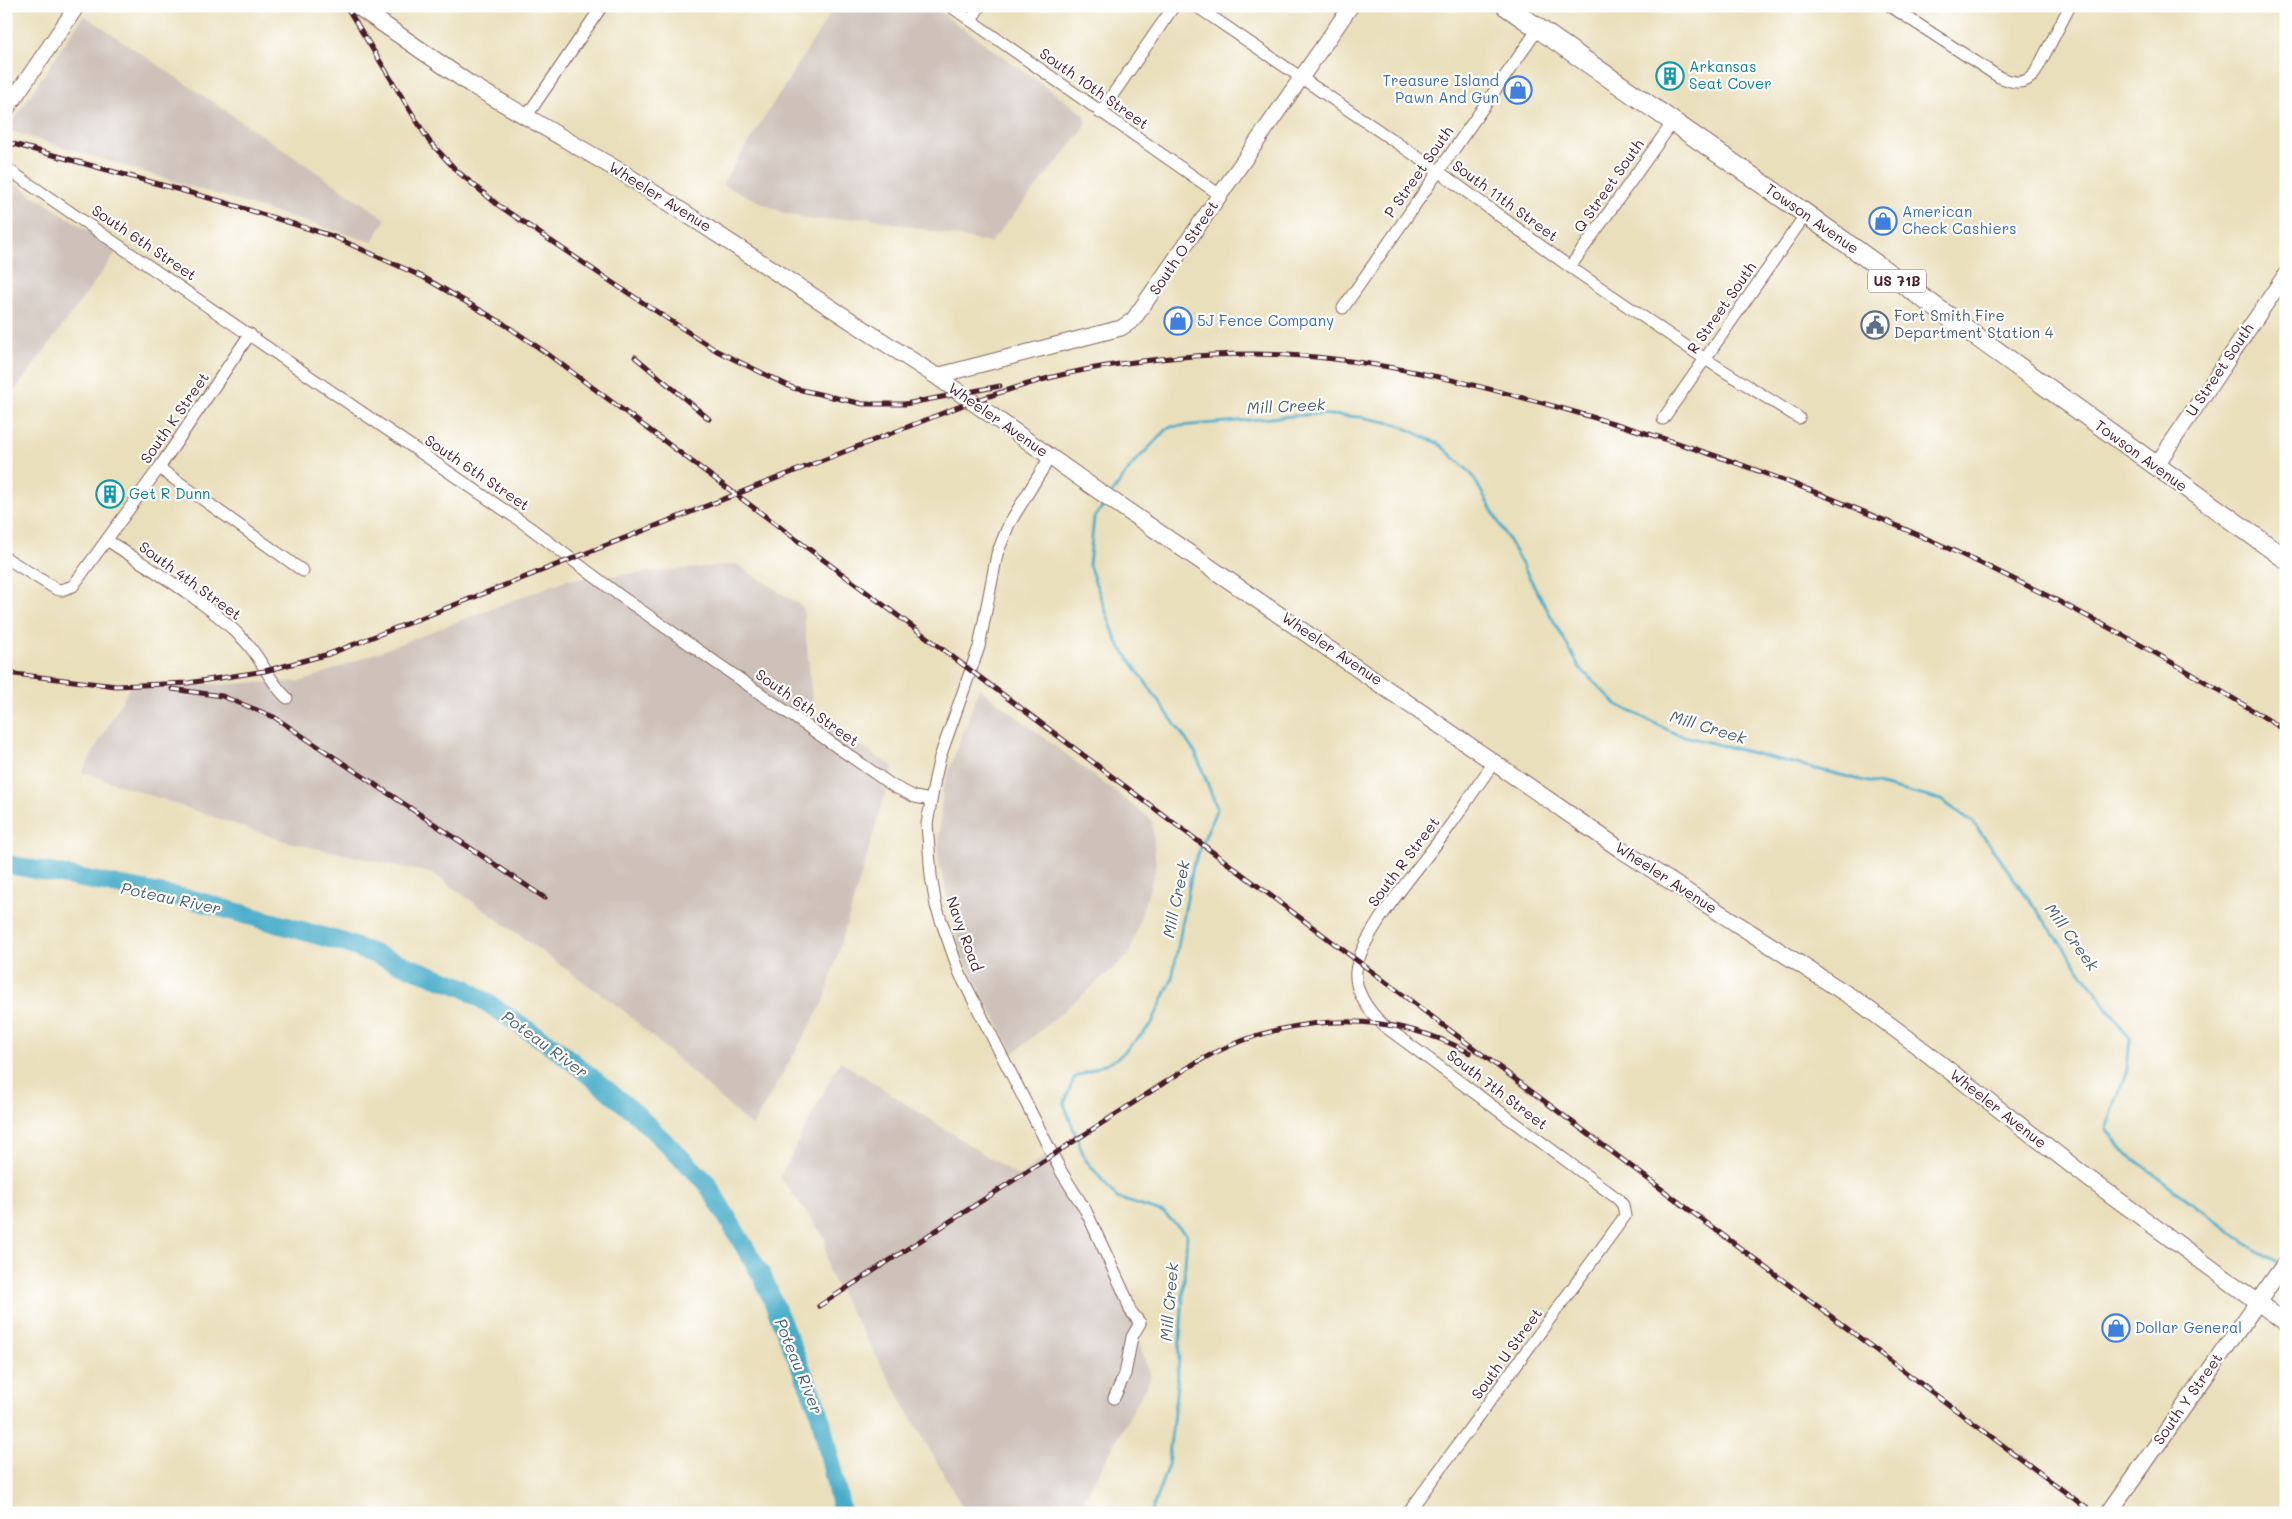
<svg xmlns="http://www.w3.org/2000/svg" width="2292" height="1519" font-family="Mali,sans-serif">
	<rect width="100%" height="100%" fill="#fff"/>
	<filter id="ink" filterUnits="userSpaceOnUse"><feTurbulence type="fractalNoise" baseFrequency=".02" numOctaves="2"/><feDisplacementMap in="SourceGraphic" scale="10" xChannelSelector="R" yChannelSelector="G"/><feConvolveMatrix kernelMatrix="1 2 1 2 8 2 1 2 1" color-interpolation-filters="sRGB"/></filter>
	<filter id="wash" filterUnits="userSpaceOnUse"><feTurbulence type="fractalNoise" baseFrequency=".0096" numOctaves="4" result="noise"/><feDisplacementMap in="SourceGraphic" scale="20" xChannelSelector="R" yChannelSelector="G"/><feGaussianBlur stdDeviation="1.12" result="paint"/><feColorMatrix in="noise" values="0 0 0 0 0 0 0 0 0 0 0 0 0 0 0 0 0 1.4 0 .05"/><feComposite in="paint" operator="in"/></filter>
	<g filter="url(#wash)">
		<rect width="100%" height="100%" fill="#eadfbb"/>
		<!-- industrial -->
		<g fill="#cec1b9">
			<path d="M 835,6 L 932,6 L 1085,115 L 1085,128 L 990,243 L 868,218 L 816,220 L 783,213 L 722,184 Z"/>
			<path d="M 84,15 L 386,219 L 372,242 L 7,130 Z"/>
			<path d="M 6,178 L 118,250 L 6,403 Z"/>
			<path d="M 736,564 L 803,607 L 814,716 L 893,767 L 824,1001 L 752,1127 L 623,1010 L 434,874 L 284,841 L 82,772 L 130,687 L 303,681 L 566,580 Z"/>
			<path d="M 979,688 L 1152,820 L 1156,867 L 1129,955 L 1014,1053 L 963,958 L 938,859 L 942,791 Z"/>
			<path d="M 840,1061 L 1019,1177 L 1048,1153 L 1111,1260 L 1151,1377 L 1077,1513 L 966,1513 L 828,1272 L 825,1238 L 780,1177 Z"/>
		</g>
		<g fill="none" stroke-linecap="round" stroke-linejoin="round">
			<!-- stream -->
			<g stroke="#4aadc9" stroke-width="3">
				<path d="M 1112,493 L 1132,465 L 1169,427 L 1316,414 L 1361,417 L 1397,424 L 1439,444 L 1471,473 L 1580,668 L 1616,704 L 1676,734 L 1941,800 L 1973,822 L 2130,1039 L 2127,1069 L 2106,1129 L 2122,1150 L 2248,1245 L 2279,1264"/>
				<path d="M 1106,502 L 1094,518 L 1089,565 L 1117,642 L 1196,754 L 1217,808 L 1193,866 L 1172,979 L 1151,1025 L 1118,1058 L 1074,1078 L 1064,1104 L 1085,1159 L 1117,1198 L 1164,1213 L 1187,1235 L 1177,1385 L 1168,1465 L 1151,1513"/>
			</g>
			<!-- river -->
			<path stroke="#4aadc9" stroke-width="19" d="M 6,864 L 194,900 L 342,942 L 465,988 L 558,1050 L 634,1112 L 706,1182 L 763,1278 L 819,1411 L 842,1513"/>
		</g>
	</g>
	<g filter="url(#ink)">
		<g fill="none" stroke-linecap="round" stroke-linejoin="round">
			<!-- minor casing -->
			<g stroke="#82625d" stroke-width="13">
				<g id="minor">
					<path d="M 950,6 L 1220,195"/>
					<path d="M 1196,6 L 1438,171 L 1570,267 L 1705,359 L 1799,418"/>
					<path d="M 1890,6 L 1999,77 C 2014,83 2024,86 2035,73 L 2070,6"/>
					<path d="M 971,20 L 980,6"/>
					<path d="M 1100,113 L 1174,6"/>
					<path d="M 526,117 L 602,6"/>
					<path d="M 6,168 L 529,527 L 619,595 L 893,786 L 915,797 L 931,800"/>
					<path d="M 1570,267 L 1673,122"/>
					<path d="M 1343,308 L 1538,29"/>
					<path d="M 1663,419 L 1806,214"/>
					<path d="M 1050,457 L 1009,524 L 997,554 L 979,647 L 940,757 L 935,779 L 927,824 L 931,876 L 936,906 L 960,974 L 1062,1173 L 1086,1211 L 1125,1295 L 1130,1310 L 1140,1323 L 1132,1337 L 1125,1374 L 1114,1398"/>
					<path d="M 159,468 L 303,571"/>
					<path d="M 107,540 C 153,571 205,600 244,640 C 261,657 269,682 287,698"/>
					<path d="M 6,558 L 56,589 L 61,590 L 73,586 L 159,468 L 250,334"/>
					<path d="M 1408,1513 L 1625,1216 L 1623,1205 L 1618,1199 L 1383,1025 C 1369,1011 1354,992 1356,971 C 1360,932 1425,862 1449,827 C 1464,806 1479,783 1495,761"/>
				</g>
			</g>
			<!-- tertiary casing -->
			<g stroke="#82625d" stroke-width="17">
				<g id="tertiary">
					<path d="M 6,110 L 77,6"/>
					<path d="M 936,376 L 1121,328 L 1133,320 L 1351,6"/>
					<path d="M 2155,467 L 2286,274"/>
				</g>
			</g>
			<!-- secondary casing -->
			<g stroke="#82625d" stroke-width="18">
				<g id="secondary">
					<path d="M 357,6 L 470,84 L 623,173 L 936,376 L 1090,485 L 1620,849 L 1856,1000 L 1906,1037 L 2088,1178 L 2286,1323"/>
					<path d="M 2109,1513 L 2286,1262"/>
				</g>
			</g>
			<!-- primary casing -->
			<g stroke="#82625d" stroke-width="21">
				<path id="primary" d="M 1506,6 L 1806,214 L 2286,559"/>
			</g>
			<!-- minor -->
			<use href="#minor" stroke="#fff" stroke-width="11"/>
			<!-- tertiary -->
			<use href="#tertiary" stroke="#fff" stroke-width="15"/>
			<!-- secondary -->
			<use href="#secondary" stroke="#fff" stroke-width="16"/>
			<!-- primary -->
			<use href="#primary" stroke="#fff" stroke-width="19"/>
			<!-- rail casing -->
			<g stroke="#4a1f2b" stroke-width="5">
				<g id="rail">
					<path d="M 346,6 L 429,141 L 457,171 L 498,205 L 616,285 L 717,351 L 793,388 L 863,404 L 905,404 L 1000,386"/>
					<path d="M 6,142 L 220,201 L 332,236 L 423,277 L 504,324 L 545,352 L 785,531 L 2093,1513"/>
					<path d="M 635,357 L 709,419"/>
					<path d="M 6,673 L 116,686 L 188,683 L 265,671 L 329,654 L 365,640 L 971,402 C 996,394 1020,386 1045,379 C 1120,359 1226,350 1303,356 C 1392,363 1478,385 1564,409 C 1819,479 2063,590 2286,731"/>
					<path d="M 172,689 L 222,696 L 274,717 L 545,898"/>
					<path d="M 819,1306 L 1192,1065 C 1276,1015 1382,1005 1470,1053"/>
				</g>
			</g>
			<!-- rail -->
			<use href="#rail" stroke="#fff" stroke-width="3" stroke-dasharray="9" stroke-linecap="butt"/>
		</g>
	</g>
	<!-- icons -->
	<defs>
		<g id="building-ring" transform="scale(1.4375)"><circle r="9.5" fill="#fff" stroke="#0f9aa8" stroke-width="1.5"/><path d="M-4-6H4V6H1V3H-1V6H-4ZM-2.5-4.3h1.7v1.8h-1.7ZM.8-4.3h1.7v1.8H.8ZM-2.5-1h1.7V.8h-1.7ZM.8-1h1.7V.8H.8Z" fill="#0f9aa8"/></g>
		<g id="shop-ring" transform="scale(1.4375)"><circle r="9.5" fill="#fff" stroke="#3f7fe0" stroke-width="1.5"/><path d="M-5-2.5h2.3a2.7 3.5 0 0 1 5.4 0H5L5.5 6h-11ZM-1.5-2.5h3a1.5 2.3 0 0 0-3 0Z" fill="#3f7fe0"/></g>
		<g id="civic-ring" transform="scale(1.4375)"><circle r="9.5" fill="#fff" stroke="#5c6f8a" stroke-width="1.5"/><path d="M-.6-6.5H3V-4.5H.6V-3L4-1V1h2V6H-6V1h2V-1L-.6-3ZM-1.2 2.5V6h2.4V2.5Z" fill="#5c6f8a"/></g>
	</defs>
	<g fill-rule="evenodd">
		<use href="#building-ring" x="1670" y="76"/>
		<use href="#shop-ring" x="1518" y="90"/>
		<use href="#shop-ring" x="1883" y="221"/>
		<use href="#shop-ring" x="1178" y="321"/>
		<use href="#civic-ring" x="1875" y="325"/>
		<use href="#building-ring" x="110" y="494"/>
		<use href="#shop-ring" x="2116" y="1328"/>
	</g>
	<g text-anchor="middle" stroke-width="4.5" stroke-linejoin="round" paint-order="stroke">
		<!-- shield labels -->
		<rect fill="#fff" stroke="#80626b" stroke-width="1" x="1868" y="269.5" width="58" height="23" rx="4"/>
		<g font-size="14" font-weight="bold" fill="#4a1f2b">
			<text x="1897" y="286">US 71B</text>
		</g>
		<!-- culture labels -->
		<g font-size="15" fill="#0d838f" stroke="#fff" text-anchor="start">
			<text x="1689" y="72">Arkansas<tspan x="1689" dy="17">Seat Cover</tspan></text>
			<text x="129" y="499">Get R Dunn</text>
		</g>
		<!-- shop labels -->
		<g font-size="15" fill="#366cbe" stroke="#fff" text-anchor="start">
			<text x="1499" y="86" text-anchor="end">Treasure Island<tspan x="1499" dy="17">Pawn And Gun</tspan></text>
			<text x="1902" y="217">American<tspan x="1902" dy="17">Check Cashiers</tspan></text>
			<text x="1197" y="326">5J Fence Company</text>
			<text x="2135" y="1333">Dollar General</text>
		</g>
		<!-- street labels -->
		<g font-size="15" fill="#4a1f2b" stroke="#fff">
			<text transform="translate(1094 89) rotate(35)" y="5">South 10th Street</text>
			<text transform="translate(1419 172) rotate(-55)" y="5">P Street South</text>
			<text transform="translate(1609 186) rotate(-55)" y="5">Q Street South</text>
			<text transform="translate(660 197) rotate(32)" y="5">Wheeler Avenue</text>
			<text transform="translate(1505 201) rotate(36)" y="5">South 11th Street</text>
			<text transform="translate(1812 219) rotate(35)" y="5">Towson Avenue</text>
			<text transform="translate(144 243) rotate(34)" y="5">South 6th Street</text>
			<text transform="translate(1184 248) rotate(-56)" y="5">South O Street</text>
			<text transform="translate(1722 308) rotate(-55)" y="5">R Street South</text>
			<text transform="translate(2220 370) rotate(-56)" y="5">U Street South</text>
			<text transform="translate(175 418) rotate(-55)" y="5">South K Street</text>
			<text transform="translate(998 420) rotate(35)" y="5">Wheeler Avenue</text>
			<text transform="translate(2141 456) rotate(36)" y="5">Towson Avenue</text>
			<text transform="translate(477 473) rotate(34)" y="5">South 6th Street</text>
			<text transform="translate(190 581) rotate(36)" y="5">South 4th Street</text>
			<text transform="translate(1332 649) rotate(34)" y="5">Wheeler Avenue</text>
			<text transform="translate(807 708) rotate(35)" y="5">South 6th Street</text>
			<text transform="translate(1404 862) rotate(-53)" y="5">South R Street</text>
			<text transform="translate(1666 878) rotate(33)" y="5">Wheeler Avenue</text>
			<text transform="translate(964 934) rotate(70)" y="5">Navy Road</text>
			<text transform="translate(1497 1090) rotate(37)" y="5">South 7th Street</text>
			<text transform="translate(1998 1109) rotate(38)" y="5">Wheeler Avenue</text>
			<text transform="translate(1507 1354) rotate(-54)" y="5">South U Street</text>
			<text transform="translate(2188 1399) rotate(-55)" y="5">South Y Street</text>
		</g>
		<!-- service labels -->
		<g font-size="15" fill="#4e5e75" stroke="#fff" text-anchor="start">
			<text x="1894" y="321">Fort Smith Fire<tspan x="1894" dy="17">Department Station 4</tspan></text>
		</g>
		<!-- water labels -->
		<g font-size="16" font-style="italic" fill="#4a5f72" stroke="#fff">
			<text transform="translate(1286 406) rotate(-3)" y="6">Mill Creek</text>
			<text transform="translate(1708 727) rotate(17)" y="6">Mill Creek</text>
			<text transform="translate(171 898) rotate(12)" y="6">Poteau River</text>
			<text transform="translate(1176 899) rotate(-78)" y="6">Mill Creek</text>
			<text transform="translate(2072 937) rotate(54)" y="6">Mill Creek</text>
			<text transform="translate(545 1044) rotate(36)" y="6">Poteau River</text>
			<text transform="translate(1169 1302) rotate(-85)" y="6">Mill Creek</text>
			<text transform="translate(799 1366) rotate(68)" y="6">Poteau River</text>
		</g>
	</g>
	<!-- margin -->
	<rect width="2292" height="1519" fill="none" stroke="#fff" stroke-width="25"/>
</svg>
